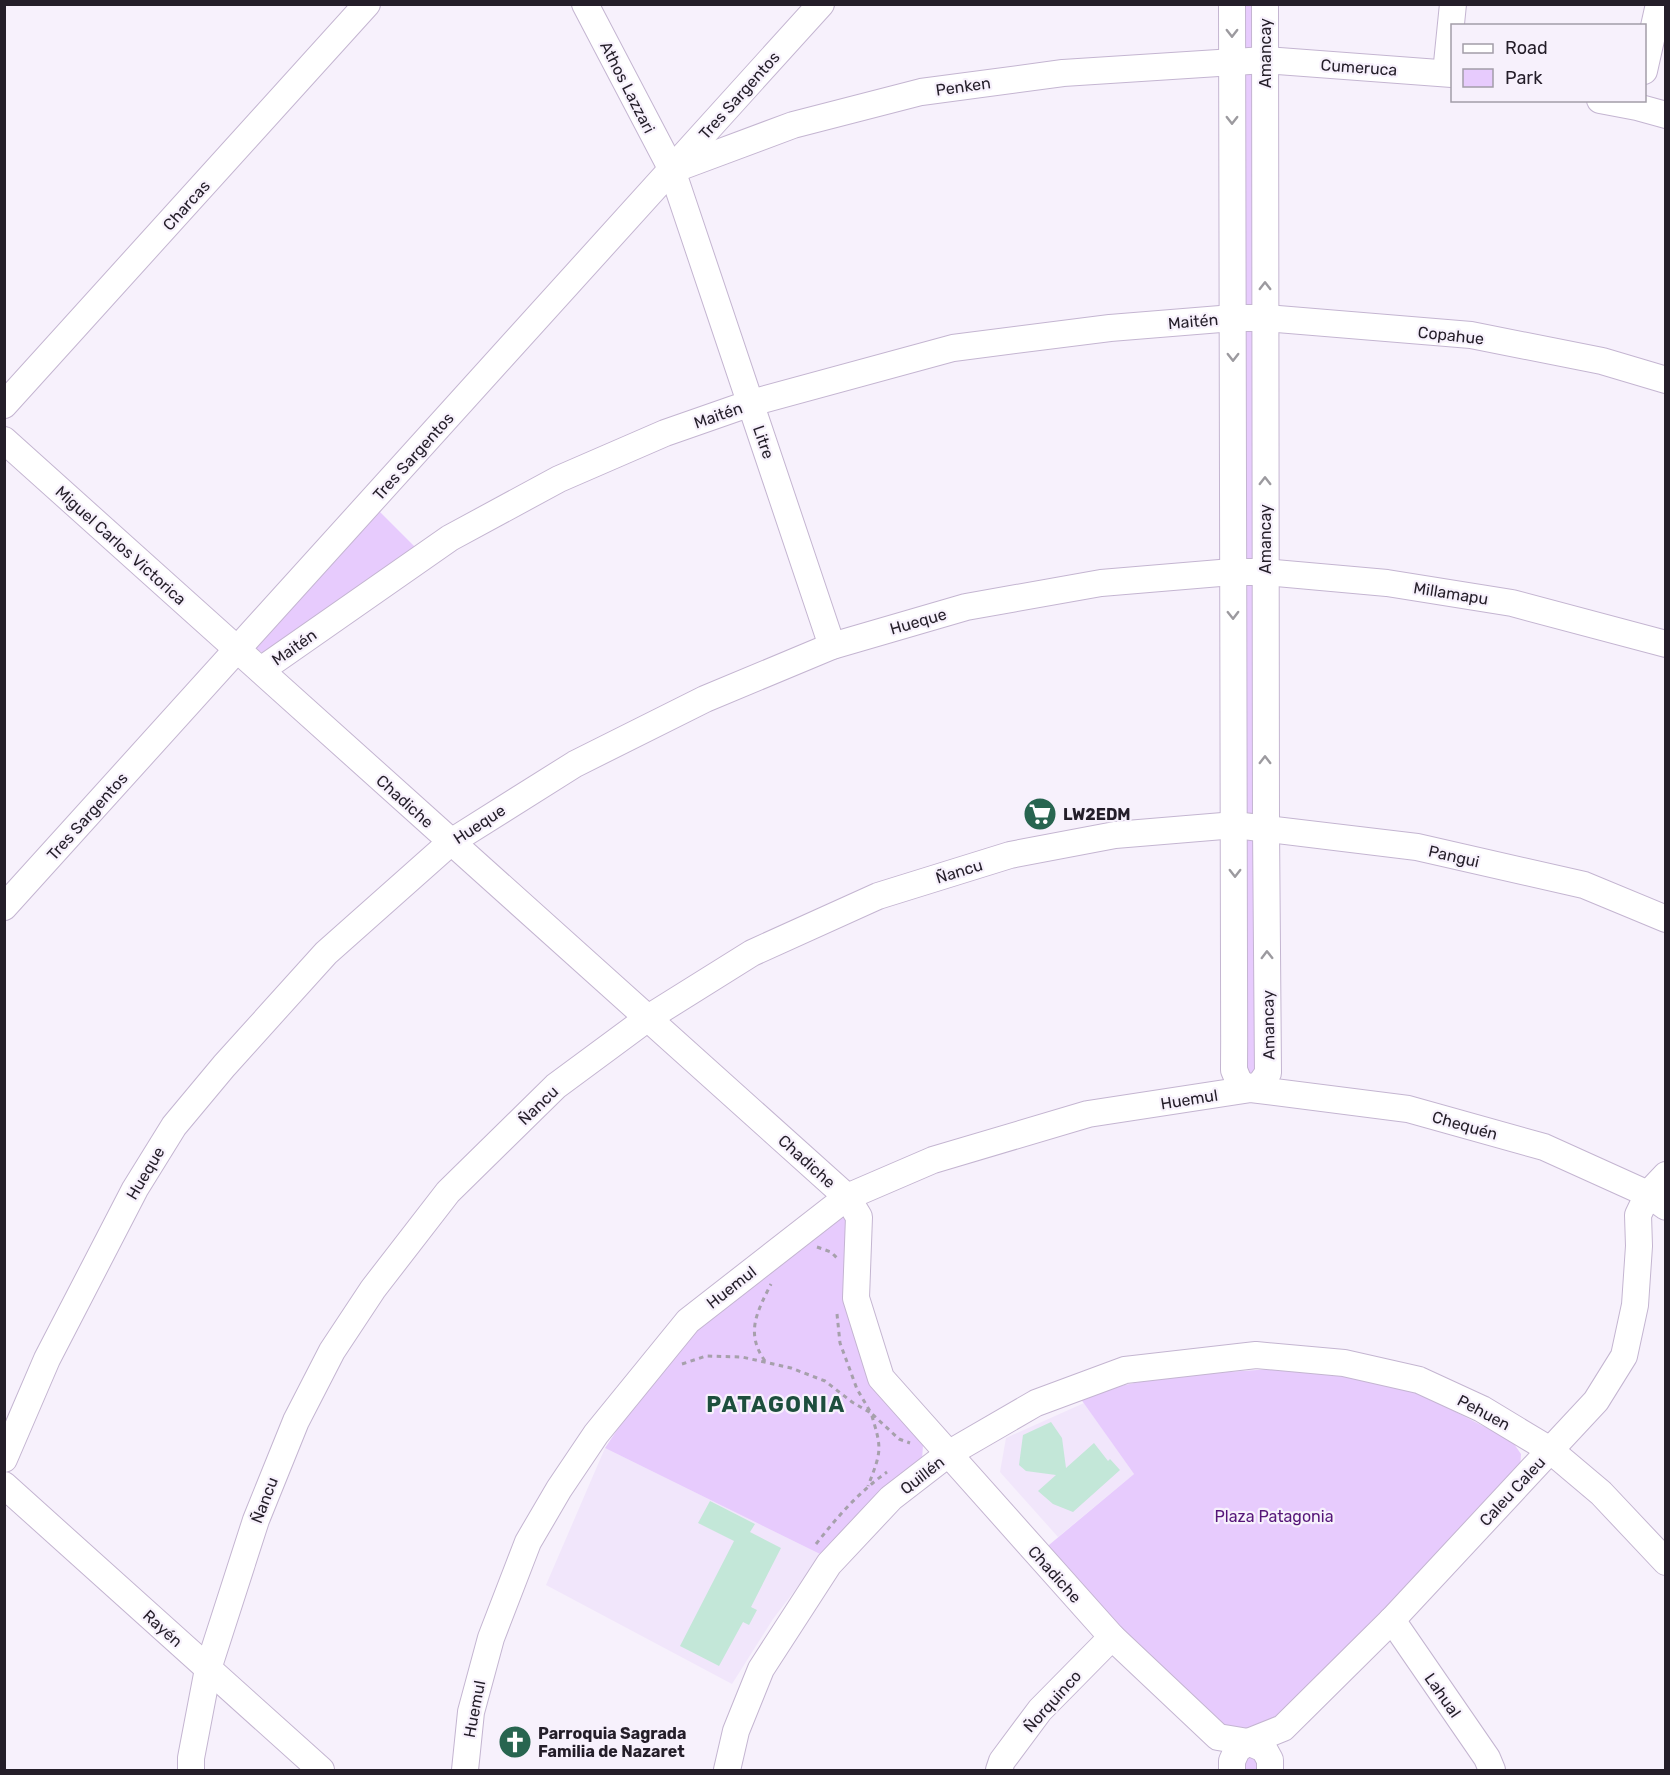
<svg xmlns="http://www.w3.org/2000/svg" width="1670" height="1775" font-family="Rubik,sans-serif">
	<rect width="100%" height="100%" fill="#f7f1fc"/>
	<!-- built -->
	<g fill="#f1e6fb">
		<path d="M 1084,1403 L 1134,1474 L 1058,1537 L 1000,1472 L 1006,1438 Z"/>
		<path d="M 605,1448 L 822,1555 L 773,1619 L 732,1684 L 546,1585 Z"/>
	</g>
	<!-- green -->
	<g fill="#e7cbfd">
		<path d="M 1241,5 L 1259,5 L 1257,47 L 1245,50 L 1242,47 Z"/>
		<path d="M 1254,71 L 1256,303 L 1248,305 L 1244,303 L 1243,72 Z"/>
		<path d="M 1243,330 L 1255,330 L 1254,560 L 1247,560 L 1243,557 Z"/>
		<path d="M 378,510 L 415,547 L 264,653 L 257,650 L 255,645 Z"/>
		<path d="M 1245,582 L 1256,583 L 1254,814 L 1246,812 Z"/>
		<path d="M 1256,837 L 1258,1075 L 1246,1074 L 1244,838 Z"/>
		<path d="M 847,1207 L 876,1390 L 923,1445 L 922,1460 L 822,1555 L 605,1448 L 625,1418 L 686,1339 Z"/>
		<path d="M 1304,1367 L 1421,1394 L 1512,1441 L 1521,1454 L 1520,1470 L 1282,1720 L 1247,1731 L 1213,1723 L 1043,1550 L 1134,1474 L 1078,1395 L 1167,1376 Z"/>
		<path d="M 1254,1755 L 1262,1770 L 1239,1770 L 1244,1757 Z"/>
	</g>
	<!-- building -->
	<g fill="#c3e7d8">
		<path d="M 1051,1422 L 1062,1438 L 1066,1468 L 1094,1443 L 1108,1461 L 1110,1459 L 1120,1470 L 1073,1512 L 1053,1504 L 1038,1491 L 1056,1475 L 1026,1471 L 1019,1465 L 1023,1435 Z"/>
		<path d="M 710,1501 L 755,1524 L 750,1532 L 781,1548 L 751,1607 L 757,1610 L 749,1625 L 743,1622 L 719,1666 L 680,1646 L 734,1541 L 698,1523 Z"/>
	</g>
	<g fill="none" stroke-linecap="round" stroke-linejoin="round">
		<!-- minor casing -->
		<g stroke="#c4b5d1" stroke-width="28">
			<g id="minor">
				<path d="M 585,4 L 672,170 L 832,646"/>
				<path d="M 1232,4 C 1232,360 1236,715 1234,1070 L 1239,1082 L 1251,1089"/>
				<path d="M 1644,71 L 1659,4"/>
				<path d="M 1446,73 L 1453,4"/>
				<path d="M 1600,100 L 1637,107 L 1666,115"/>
				<path d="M 675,169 L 793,125 L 921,92 L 1063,73 L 1265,60 L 1452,74"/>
				<path d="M 4,405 L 367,4"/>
				<path d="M 4,440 L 847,1197 L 859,1217 L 856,1298 L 881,1378 L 1112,1637 L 1218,1737 L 1248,1742 L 1264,1749 L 1270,1760 L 1270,1770"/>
				<path d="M 261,670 L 450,538 L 559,479 L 665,433 L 751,403 L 953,348 L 1110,328 L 1233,318 L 1266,318 L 1471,335 L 1602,361 L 1666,380"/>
				<path d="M 4,907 L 821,4"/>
				<path d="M 1251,1089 L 1261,1083 L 1268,1073 L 1266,827 L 1265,4"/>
				<path d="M 4,1459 L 47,1359 L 135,1189 L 174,1126 L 224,1066 L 326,953 L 451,842 L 575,764 L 705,699 L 832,646 L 966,607 L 1101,583 L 1232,572 L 1265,572 L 1387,583 L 1512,603 L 1666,644"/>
				<path d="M 4,1485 L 321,1770"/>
				<path d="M 1392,1620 L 1487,1758 L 1492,1770"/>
				<path d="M 191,1770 L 191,1758 L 208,1669 L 256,1520 L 296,1421 L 332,1351 L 373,1289 L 448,1192 L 556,1086 L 648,1018 L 752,953 L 878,896 L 1010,855 L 1115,835 L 1235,825 L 1417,847 L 1584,885 L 1666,919"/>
				<path d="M 465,1770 L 471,1712 L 491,1638 L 528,1542 L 559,1489 L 596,1434 L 688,1321 L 847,1197 L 933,1160 L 1088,1114 L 1251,1089 L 1408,1109 L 1544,1147 L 1648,1194 L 1666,1207"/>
				<path d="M 727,1770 L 736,1731 L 761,1669 L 829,1564 L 891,1498 L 948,1454 L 1036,1403 L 1125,1370 L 1256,1355 L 1344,1363 L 1419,1380 L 1482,1409 L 1550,1450 L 1601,1493 L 1666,1562"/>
				<path d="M 999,1770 L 1002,1761 L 1040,1710 L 1112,1637"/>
				<path d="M 1232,1770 L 1232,1761 L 1237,1750 L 1248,1742 L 1283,1728 L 1392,1620 L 1596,1401 L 1624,1356 L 1635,1305 L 1639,1246 L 1638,1215 L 1648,1194 L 1666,1175"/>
			</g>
		</g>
		<!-- path -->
		<g stroke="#a6a0ab" stroke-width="3" stroke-dasharray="4.5 4.5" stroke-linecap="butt">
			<path d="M 817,1247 L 831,1252 L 837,1258"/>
			<path d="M 837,1314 L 840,1343 L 857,1389 L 871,1413 L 899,1439 L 910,1443"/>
			<path d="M 765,1361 C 745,1333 757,1312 771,1284"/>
			<path d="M 682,1364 L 706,1356 L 742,1357 L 791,1368 L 825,1381 L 852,1402 L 871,1413 C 882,1449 882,1450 868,1486"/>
			<path d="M 816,1544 C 838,1516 859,1492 887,1472"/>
		</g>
		<!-- minor -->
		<use href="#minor" stroke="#fff" stroke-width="26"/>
	</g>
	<!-- one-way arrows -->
	<defs><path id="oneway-chevron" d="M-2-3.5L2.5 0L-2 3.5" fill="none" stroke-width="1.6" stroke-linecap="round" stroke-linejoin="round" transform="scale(1.5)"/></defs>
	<g stroke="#9c9a9f">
		<use href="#oneway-chevron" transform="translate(1232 33) rotate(90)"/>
		<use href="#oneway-chevron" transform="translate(1232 120) rotate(90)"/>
		<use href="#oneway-chevron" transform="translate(1265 286) rotate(-90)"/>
		<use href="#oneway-chevron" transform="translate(1233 357) rotate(90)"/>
		<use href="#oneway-chevron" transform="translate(1265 481) rotate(-90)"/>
		<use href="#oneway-chevron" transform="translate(1233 615) rotate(89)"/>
		<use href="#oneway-chevron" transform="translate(1265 760) rotate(-90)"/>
		<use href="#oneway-chevron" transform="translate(1235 873) rotate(90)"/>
		<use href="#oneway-chevron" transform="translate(1267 955) rotate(-91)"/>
	</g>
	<!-- icons -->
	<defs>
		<g id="supermarket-disc" transform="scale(1.725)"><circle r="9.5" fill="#286550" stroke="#f7f1fc"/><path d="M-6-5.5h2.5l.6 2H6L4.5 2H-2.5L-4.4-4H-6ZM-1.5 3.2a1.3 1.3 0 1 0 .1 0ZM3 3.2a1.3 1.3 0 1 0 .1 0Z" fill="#fff"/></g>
		<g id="church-disc" transform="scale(1.725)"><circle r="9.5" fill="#286550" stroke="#f7f1fc"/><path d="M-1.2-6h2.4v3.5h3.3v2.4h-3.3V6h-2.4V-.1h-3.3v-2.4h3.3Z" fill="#fff"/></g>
	</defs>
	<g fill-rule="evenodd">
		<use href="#supermarket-disc" x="1040" y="814"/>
		<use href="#church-disc" x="515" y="1742"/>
	</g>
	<g text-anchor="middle" stroke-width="4.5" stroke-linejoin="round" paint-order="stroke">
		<!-- street labels -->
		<g font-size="16" fill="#241e29" stroke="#f7f1fc">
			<text transform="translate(1265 53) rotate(-90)" y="6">Amancay</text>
			<text transform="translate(1359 67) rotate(4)" y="6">Cumeruca</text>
			<text transform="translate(963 86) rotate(-8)" y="6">Penken</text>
			<text transform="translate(628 87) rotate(63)" y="6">Athos Lazzari</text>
			<text transform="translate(739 95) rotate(-48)" y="6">Tres Sargentos</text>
			<text transform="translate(186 205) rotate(-48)" y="6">Charcas</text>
			<text transform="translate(1193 321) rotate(-5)" y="6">Maitén</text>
			<text transform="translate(1451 335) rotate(6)" y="6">Copahue</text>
			<text transform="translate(718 415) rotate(-19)" y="6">Maitén</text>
			<text transform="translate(764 442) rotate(71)" y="6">Litre</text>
			<text transform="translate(413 456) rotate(-48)" y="6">Tres Sargentos</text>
			<text transform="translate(1265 539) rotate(-90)" y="6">Amancay</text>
			<text transform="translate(121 545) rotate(42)" y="6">Miguel Carlos Victorica</text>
			<text transform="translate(1451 593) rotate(9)" y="6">Millamapu</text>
			<text transform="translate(918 621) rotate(-16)" y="6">Hueque</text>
			<text transform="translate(294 647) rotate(-35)" y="6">Maitén</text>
			<text transform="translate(405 801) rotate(42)" y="6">Chadiche</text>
			<text transform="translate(87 816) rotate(-48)" y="6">Tres Sargentos</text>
			<text transform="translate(479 824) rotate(-33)" y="6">Hueque</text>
			<text transform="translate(1454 856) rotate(13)" y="6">Pangui</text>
			<text transform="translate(959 871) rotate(-17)" y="6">Ñancu</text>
			<text transform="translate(1268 1025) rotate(-91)" y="6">Amancay</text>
			<text transform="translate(1189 1099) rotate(-9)" y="6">Huemul</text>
			<text transform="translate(538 1105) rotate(-44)" y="6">Ñancu</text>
			<text transform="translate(1465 1125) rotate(16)" y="6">Chequén</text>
			<text transform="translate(807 1161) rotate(42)" y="6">Chadiche</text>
			<text transform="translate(145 1173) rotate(-59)" y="6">Hueque</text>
			<text transform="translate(731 1287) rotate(-38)" y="6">Huemul</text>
			<text transform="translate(1484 1412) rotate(28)" y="6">Pehuen</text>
			<text transform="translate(922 1475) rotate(-38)" y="6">Quillén</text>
			<text transform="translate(1512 1491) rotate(-47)" y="6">Caleu Caleu</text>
			<text transform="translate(264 1500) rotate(-69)" y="6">Ñancu</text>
			<text transform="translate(1055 1574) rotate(48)" y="6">Chadiche</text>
			<text transform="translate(163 1628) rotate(42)" y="6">Rayén</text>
			<text transform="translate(1443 1695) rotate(55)" y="6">Lahual</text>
			<text transform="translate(1052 1701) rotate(-48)" y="6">Ñorquinco</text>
			<text transform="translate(474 1709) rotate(-79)" y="6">Huemul</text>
		</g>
		<!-- poi labels -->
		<g font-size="16" font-weight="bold" fill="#241e29" stroke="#f7f1fc" text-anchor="start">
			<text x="1063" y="820">LW2EDM</text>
			<text x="538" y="1739">Parroquia Sagrada<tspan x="538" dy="18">Familia de Nazaret</tspan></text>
		</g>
		<!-- park labels -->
		<g font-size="16" fill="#561679" stroke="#f7f1fc">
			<text x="1274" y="1522">Plaza Patagonia</text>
		</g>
		<!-- district labels -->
		<g font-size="22" font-weight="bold" letter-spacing="1.5" fill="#1d4e3d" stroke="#f7f1fc">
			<text x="776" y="1412">PATAGONIA</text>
		</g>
	</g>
	<!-- border -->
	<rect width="1670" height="1775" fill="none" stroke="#241e29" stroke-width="12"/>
	<!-- legend -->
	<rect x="1451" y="24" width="195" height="78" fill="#f7f1fc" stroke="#a39da8" stroke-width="1.5"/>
	<rect x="1463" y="44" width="30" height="9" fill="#ffffff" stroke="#a39da8" stroke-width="1.5"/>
	<text x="1505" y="54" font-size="18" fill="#241e29">Road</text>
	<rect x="1463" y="69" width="30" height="18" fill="#e7cbfd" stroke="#a39da8" stroke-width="1.5"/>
	<text x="1505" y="84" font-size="18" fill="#241e29">Park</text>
</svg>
